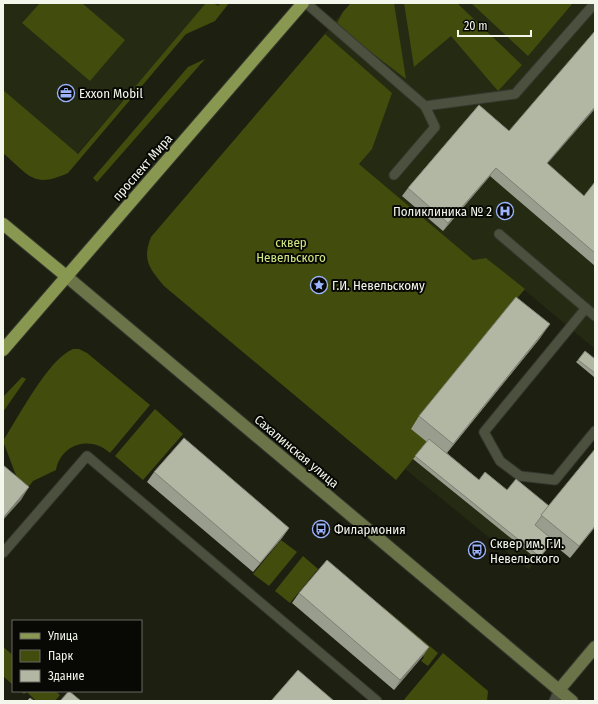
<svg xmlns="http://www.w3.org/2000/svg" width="598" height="704" font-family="'Fira Sans Condensed',sans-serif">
	<rect width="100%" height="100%" fill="#1d2011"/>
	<!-- built -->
	<g fill="#252a13">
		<path d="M 3,3 L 229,3 L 215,21 L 176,39 L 77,154 L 3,147 Z"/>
		<path d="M 350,3 L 595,3 L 595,349 L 486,258 L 473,260 L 275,93 Z"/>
		<path d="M 427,442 L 551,543 L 529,570 L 405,469 Z"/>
	</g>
	<!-- green -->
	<g fill="#414c0d">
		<path d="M 40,3 L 82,3 L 125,40 L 90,81 L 22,23 Z"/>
		<path d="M 206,3 L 213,3 L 218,6 L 221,3 L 229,3 L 215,21 L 186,34 L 68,173 C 33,189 29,175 3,153 L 3,90 L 78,154 Z"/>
		<path d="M 351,3 L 394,3 L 406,79 L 346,33 L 337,23 L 343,12 Z"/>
		<path d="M 404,3 L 457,3 L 522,65 L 498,91 L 451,36 L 414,67 Z"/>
		<path d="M 471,3 L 573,3 L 528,56 Z"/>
		<path d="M 325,34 L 392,93 L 372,149 L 359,164 L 473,260 L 486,258 L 525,289 L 508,309 L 427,442 L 396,480 L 164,286 C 149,268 142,260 151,237 Z"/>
		<path d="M 205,59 L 97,182 L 93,178 L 188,67 Z"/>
		<path d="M 73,349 L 79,349 L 87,353 L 150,405 L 110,453 C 90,435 61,444 56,470 L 33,481 L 23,494 L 3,441 C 18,418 48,359 73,349 Z"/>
		<path d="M 22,377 L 26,379 L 3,412 L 3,397 Z"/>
		<path d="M 155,409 L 183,434 L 143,480 L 115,456 Z"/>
		<path d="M 281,540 L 297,552 L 269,586 L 253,574 Z"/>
		<path d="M 303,556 L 318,569 L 290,603 L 275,591 Z"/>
		<path d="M 383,607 L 438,653 L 428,666 L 421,661 L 424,657 L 376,616 Z"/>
		<path d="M 3,647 L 13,655 L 13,685 L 3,676 Z"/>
		<path d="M 443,653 L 488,691 L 487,701 L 403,701 Z"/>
		<path d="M 20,691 L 55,691 L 60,695 L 55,701 L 35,701 L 35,700 L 27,692 L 24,694 Z"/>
	</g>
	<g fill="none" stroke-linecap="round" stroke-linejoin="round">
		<!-- lane casing -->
		<g stroke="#363930" stroke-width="11">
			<g id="lane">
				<path d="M 306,3 L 425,106 L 515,94 L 595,3"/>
				<path d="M 394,175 L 435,127 L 425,106"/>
				<path d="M 499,234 L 595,316"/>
				<path d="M 586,308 L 484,432 L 500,461 L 520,476 L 555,480 L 595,431"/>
				<path d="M 3,553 L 87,456 L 377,701"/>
				<path d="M 554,701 L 559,690"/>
			</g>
		</g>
		<!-- secondary casing -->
		<g stroke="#363930" stroke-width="14">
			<g id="secondary">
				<path d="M 66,276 L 572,701"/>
				<path d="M 559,690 L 595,647"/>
			</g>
		</g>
		<!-- primary casing -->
		<g stroke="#363930" stroke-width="14">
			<g id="primary">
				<path d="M 3,224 L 66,276"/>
				<path d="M 3,350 L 303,3"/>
			</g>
		</g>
		<!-- lane -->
		<use href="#lane" stroke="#4c513f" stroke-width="9"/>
		<!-- secondary -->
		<use href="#secondary" stroke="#6a7448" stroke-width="12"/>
		<!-- primary -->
		<use href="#primary" stroke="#899851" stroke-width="12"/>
	</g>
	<!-- wall -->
	<g fill="#999d8d">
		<path d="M 479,105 L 584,196 L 595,182 L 595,266 L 490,176 L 443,231 L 402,196 L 408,188 Z"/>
		<path d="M 541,337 L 447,453 L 479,480 L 507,490 L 549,506 L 595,527 L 570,558 L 552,543 L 538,560 L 413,459 L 427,442 L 411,429 L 419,416 Z"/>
		<path d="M 595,359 L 595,376 L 594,377 L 576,362 L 578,360 Z"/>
		<path d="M 154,472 L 289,528 L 282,538 L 253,572 L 147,482 Z"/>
		<path d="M 299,593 L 429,647 L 422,657 L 394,690 L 292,603 Z"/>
	</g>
	<!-- shaded-wall -->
	<g fill="#7d8073">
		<path d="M 595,107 L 595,109 L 541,171 L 547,163 Z"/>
		<path d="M 496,168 L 490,176 L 443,231 L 448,223 Z"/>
		<path d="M 550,324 L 541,337 L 444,456 L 453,444 Z"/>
		<path d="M 29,487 L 21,500 L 3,520 L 3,518 Z"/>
		<path d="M 595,526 L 595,527 L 570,558 L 579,546 Z"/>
		<path d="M 289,528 L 282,538 L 253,572 L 260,563 Z"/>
		<path d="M 429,647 L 422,657 L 394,690 L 400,680 Z"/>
	</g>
	<!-- building -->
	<g fill="#b2b7a4" stroke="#7d8073">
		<path d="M 595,31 L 595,107 L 547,163 L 584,196 L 595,182 L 595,253 L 496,168 L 448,223 L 408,188 L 479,105 L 509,131 Z"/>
		<path d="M 516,297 L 550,324 L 453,444 L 419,416 Z"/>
		<path d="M 585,351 L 595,359 L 595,373 L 578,360 Z"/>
		<path d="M 184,438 L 289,528 L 260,563 L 154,472 Z"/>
		<path d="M 429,439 L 479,480 L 485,472 L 507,490 L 516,479 L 549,506 L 535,525 L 553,540 L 540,557 L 415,456 Z"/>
		<path d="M 595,449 L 595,526 L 579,546 L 541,515 Z"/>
		<path d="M 3,465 L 29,487 L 3,518 Z"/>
		<path d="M 327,560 L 429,647 L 400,680 L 299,593 Z"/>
		<path d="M 298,670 L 334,701 L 271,701 Z"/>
		<path d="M 69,691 L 81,701 L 60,701 Z"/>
		<path d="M 30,698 L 34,701 L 27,701 Z"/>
	</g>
	<!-- icons -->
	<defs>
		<g id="office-ring" transform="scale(0.9)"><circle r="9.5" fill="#080904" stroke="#9cb4fd" stroke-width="1.5"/><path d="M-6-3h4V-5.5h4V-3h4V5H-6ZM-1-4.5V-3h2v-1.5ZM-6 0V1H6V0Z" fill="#9cb4fd"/></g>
		<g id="hospital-ring" transform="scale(0.9)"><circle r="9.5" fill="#080904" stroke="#9cb4fd" stroke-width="1.5"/><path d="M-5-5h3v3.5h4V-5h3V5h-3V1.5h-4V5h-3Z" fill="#9cb4fd"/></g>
		<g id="sight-ring" transform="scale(0.9)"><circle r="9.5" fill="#080904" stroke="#9cb4fd" stroke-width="1.5"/><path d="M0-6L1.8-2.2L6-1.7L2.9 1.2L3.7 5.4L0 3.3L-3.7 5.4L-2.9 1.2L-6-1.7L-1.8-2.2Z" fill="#9cb4fd"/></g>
		<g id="bus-ring" transform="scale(0.9)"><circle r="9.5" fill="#080904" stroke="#9cb4fd" stroke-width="1.5"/><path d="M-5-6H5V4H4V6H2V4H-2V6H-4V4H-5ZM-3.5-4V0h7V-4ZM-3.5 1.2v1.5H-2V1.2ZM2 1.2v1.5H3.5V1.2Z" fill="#9cb4fd"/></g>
	</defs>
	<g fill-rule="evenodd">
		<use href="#office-ring" x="66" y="93"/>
		<use href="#hospital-ring" x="505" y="211"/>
		<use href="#sight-ring" x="319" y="285"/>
		<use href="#bus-ring" x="321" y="529"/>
		<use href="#bus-ring" x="477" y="550"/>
	</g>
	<g text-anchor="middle" stroke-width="4" stroke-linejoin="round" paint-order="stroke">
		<!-- poi labels -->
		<g font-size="13" fill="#f3f6eb" stroke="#080904" text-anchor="start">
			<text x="79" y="98">Exxon Mobil</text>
			<text x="492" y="216" text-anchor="end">Поликлиника № 2</text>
			<text x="332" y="290">Г.И. Невельскому</text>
			<text x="334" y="534">Филармония</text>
			<text x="490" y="548">Сквер им. Г.И.<tspan x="490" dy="15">Невельского</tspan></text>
		</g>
		<!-- street labels -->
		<g font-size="13" fill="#f3f6eb" stroke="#080904">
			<text transform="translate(142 167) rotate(-49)" y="5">проспект Мира</text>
			<text transform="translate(297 451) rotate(40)" y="5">Сахалинская улица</text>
		</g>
		<!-- park labels -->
		<g font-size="13" fill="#d0e781" stroke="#080904">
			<text x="291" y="247">сквер<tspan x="291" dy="15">Невельского</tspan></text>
		</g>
	</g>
	<!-- border -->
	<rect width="598" height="704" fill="none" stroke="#f3f6eb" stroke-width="8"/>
	<!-- legend -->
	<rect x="12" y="620" width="130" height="72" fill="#080904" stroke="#666860"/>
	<rect x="20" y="633" width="20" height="6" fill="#899851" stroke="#666860"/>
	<text x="48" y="640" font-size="12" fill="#f3f6eb">Улица</text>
	<rect x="20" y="650" width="20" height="12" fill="#414c0d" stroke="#666860"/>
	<text x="48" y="660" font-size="12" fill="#f3f6eb">Парк</text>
	<rect x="20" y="670" width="20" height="12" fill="#b2b7a4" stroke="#666860"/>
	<text x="48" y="680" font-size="12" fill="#f3f6eb">Здание</text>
	<!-- scale -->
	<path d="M458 30v6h73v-6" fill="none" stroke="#f3f6eb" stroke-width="2"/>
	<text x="464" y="30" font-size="12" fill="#f3f6eb" stroke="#080904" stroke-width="3" paint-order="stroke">20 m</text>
</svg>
